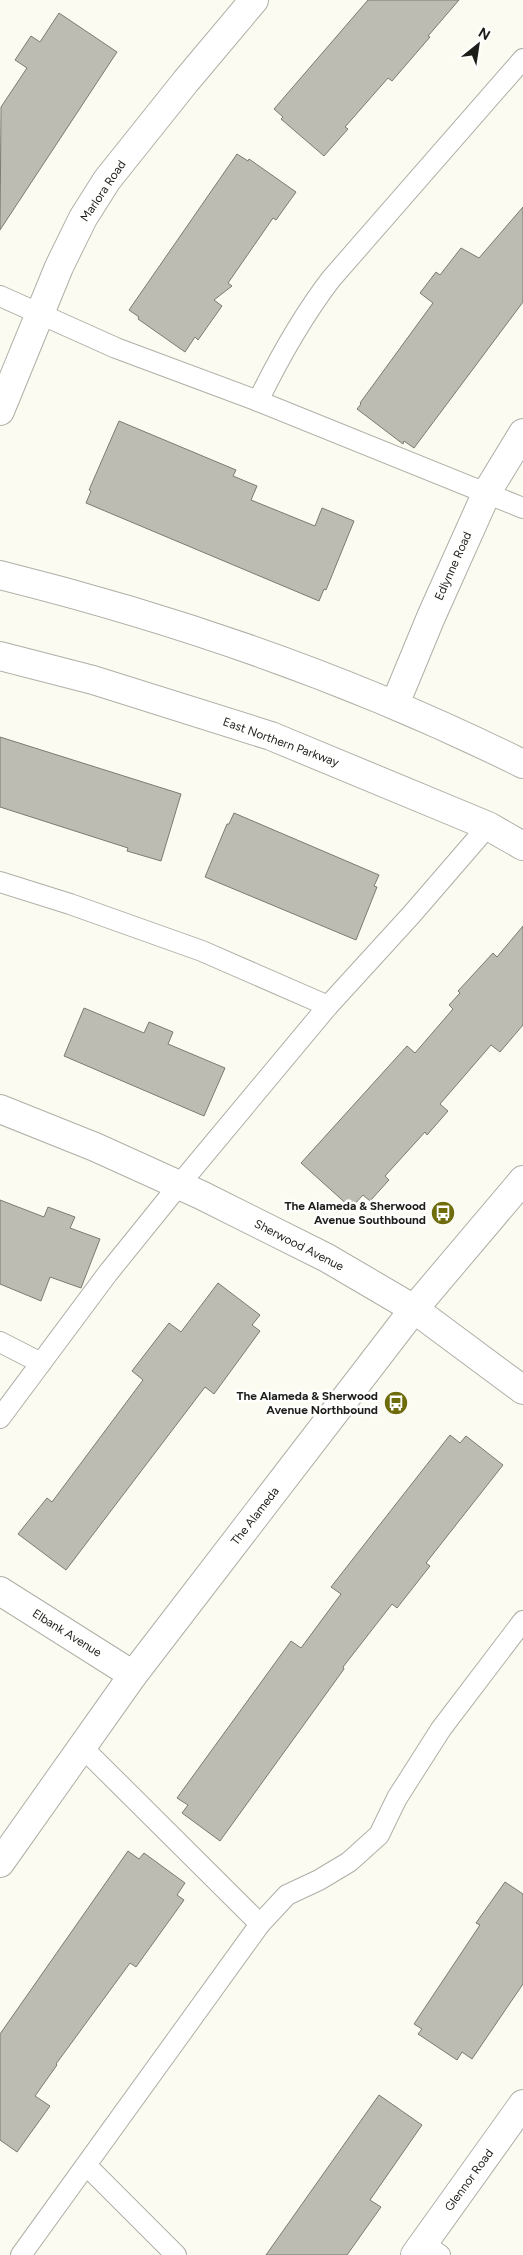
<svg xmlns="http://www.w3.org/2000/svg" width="523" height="2255" font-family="Figtree,sans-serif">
	<rect width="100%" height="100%" fill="#fbfbf2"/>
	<!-- building -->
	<g fill="#bcbcb3" stroke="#7b7b73">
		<path d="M 368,0 L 459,0 L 428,36 L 430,37 L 392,81 L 388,78 L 345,127 L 348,129 L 324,156 L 281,119 L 283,117 L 274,109 Z"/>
		<path d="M 59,13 L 117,52 L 0,230 L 1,107 L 27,68 L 15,60 L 31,36 L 40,42 Z"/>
		<path d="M 237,154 L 248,161 L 249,159 L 296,192 L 276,220 L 273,218 L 228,283 L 232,286 L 214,300 L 222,306 L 198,340 L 195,337 L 185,352 L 138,319 L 139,317 L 129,310 Z"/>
		<path d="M 523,207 L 523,302 L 414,448 L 404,441 L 403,444 L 357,409 L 361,404 L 360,403 L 433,303 L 420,293 L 436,272 L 440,275 L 461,248 L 479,258 Z"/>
		<path d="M 119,421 L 236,470 L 233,476 L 257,486 L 251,500 L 315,526 L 322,508 L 354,521 L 326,590 L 324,589 L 319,601 L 86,503 L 91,491 L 89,490 Z"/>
		<path d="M 0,737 L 181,794 L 161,861 L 127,851 L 128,848 L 0,807 Z"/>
		<path d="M 234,813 L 379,875 L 374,886 L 377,887 L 356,940 L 205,877 L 227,824 L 229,824 Z"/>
		<path d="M 523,926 L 523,1025 L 500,1052 L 491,1045 L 440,1104 L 448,1111 L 427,1135 L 425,1132 L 385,1176 L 389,1180 L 370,1201 L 363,1195 L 351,1208 L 301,1163 L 407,1046 L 415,1053 L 453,1009 L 449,1005 L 460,993 L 458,991 L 493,953 L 497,957 Z"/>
		<path d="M 84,1008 L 144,1033 L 149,1022 L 173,1032 L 168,1044 L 225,1068 L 204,1116 L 64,1056 Z"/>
		<path d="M 0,1200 L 44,1217 L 48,1207 L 75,1217 L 70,1228 L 100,1239 L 81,1288 L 50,1277 L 41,1301 L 0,1284 Z"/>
		<path d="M 218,1283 L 260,1315 L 252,1325 L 260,1331 L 214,1394 L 205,1387 L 66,1570 L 18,1534 L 47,1498 L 52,1502 L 143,1380 L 132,1371 L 169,1323 L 181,1332 Z"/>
		<path d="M 450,1435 L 460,1443 L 466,1436 L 503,1465 L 426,1563 L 430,1566 L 397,1608 L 392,1604 L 343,1667 L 344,1669 L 220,1841 L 182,1813 L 188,1805 L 177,1798 L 291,1641 L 301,1648 L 341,1594 L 331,1587 Z"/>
		<path d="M 128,1851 L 139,1859 L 144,1853 L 185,1883 L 177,1895 L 184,1900 L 136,1967 L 130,1963 L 56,2064 L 57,2065 L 35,2096 L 50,2106 L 17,2152 L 0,2140 L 0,2034 Z"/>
		<path d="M 505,1882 L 523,1894 L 523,1984 L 472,2059 L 462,2052 L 457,2060 L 418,2034 L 422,2029 L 414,2024 L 480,1925 L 476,1923 Z"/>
		<path d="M 379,2095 L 422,2125 L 370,2200 L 381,2207 L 347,2255 L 266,2255 Z"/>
	</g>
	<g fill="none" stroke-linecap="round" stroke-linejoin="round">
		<!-- lane casing -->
		<g stroke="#aeafa6" stroke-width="22">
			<g id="lane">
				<path d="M 0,296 L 116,348 L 258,401 L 523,508"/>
				<path d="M 258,401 C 279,358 302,317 331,279 L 523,59"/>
				<path d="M 0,882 L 70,904 L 202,951 L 328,1006"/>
				<path d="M 0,1342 L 41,1363"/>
				<path d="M 0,1418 L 108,1273 L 179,1185 L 328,1006 L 412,914 L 488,826"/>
				<path d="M 82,1747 L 260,1924"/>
				<path d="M 87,2166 L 176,2255"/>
				<path d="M 423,2243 L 440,2255"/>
				<path d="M 21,2255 L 260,1924 L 287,1895 L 319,1880 L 349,1862 L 379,1835 L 397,1798 L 441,1729 L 523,1621"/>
			</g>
		</g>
		<!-- street casing -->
		<g stroke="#aeafa6" stroke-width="30">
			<g id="street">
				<path d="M 0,411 L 59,267 L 83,218 L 107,180 L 186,81 L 254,0"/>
				<path d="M 395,704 L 431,617 L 487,492 L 523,433"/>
				<path d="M 0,1109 L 95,1147 L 201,1195 L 327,1258 L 414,1309 L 523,1390"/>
				<path d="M 0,1591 L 133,1675"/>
				<path d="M 415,2255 L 523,2104"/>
			</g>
		</g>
		<!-- secondary casing -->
		<g stroke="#aeafa6" stroke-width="30">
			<path id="secondary" d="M 0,1863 L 133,1675 L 414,1309 L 523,1180"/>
		</g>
		<!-- primary casing -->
		<g stroke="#aeafa6" stroke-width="30">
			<g id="primary">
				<path d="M 0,575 C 181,620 356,681 523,764"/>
				<path d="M 0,656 L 93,680 L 271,736 L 488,826 L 523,846"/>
			</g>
		</g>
		<!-- lane -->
		<use href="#lane" stroke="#fff" stroke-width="20"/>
		<!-- street -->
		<use href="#street" stroke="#fff" stroke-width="28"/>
		<!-- secondary -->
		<use href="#secondary" stroke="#fff" stroke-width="28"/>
		<!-- primary -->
		<use href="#primary" stroke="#fff" stroke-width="28"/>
	</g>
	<!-- icons -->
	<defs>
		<g id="bus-disc" transform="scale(1.25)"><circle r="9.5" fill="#6e6c0b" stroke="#fffffe"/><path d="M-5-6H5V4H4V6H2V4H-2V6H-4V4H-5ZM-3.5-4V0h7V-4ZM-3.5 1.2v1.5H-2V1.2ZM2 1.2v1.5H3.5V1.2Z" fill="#fff"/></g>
	</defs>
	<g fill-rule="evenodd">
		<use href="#bus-disc" x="443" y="1213"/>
		<use href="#bus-disc" x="396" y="1403"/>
	</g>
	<g text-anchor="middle" stroke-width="5" stroke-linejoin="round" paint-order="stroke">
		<!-- street labels -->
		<g font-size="12" fill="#1d1d1a" stroke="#fffffe">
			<text transform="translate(103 191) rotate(-56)" y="4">Marlora Road</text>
			<text transform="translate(453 566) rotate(-66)" y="4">Edlynne Road</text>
			<text transform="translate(281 742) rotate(20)" y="4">East Northern Parkway</text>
			<text transform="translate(299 1245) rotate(27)" y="4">Sherwood Avenue</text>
			<text transform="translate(255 1516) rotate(-52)" y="4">The Alameda</text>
			<text transform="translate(67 1633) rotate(32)" y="4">Elbank Avenue</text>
			<text transform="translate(469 2180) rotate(-54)" y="4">Glennor Road</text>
		</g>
		<!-- poi labels -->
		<g font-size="12" font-weight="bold" fill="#1d1d1a" stroke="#fffffe" text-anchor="end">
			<text x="426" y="1210">The Alameda &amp; Sherwood<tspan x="426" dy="14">Avenue Southbound</tspan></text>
			<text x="378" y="1400">The Alameda &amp; Sherwood<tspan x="378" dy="14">Avenue Northbound</tspan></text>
		</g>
	</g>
	<!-- north arrow -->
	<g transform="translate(478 45) rotate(30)" stroke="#fffffe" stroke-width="4" paint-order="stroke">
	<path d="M0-4L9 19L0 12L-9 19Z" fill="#1d1d1a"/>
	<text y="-8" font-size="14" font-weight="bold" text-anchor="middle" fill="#1d1d1a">N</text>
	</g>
</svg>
